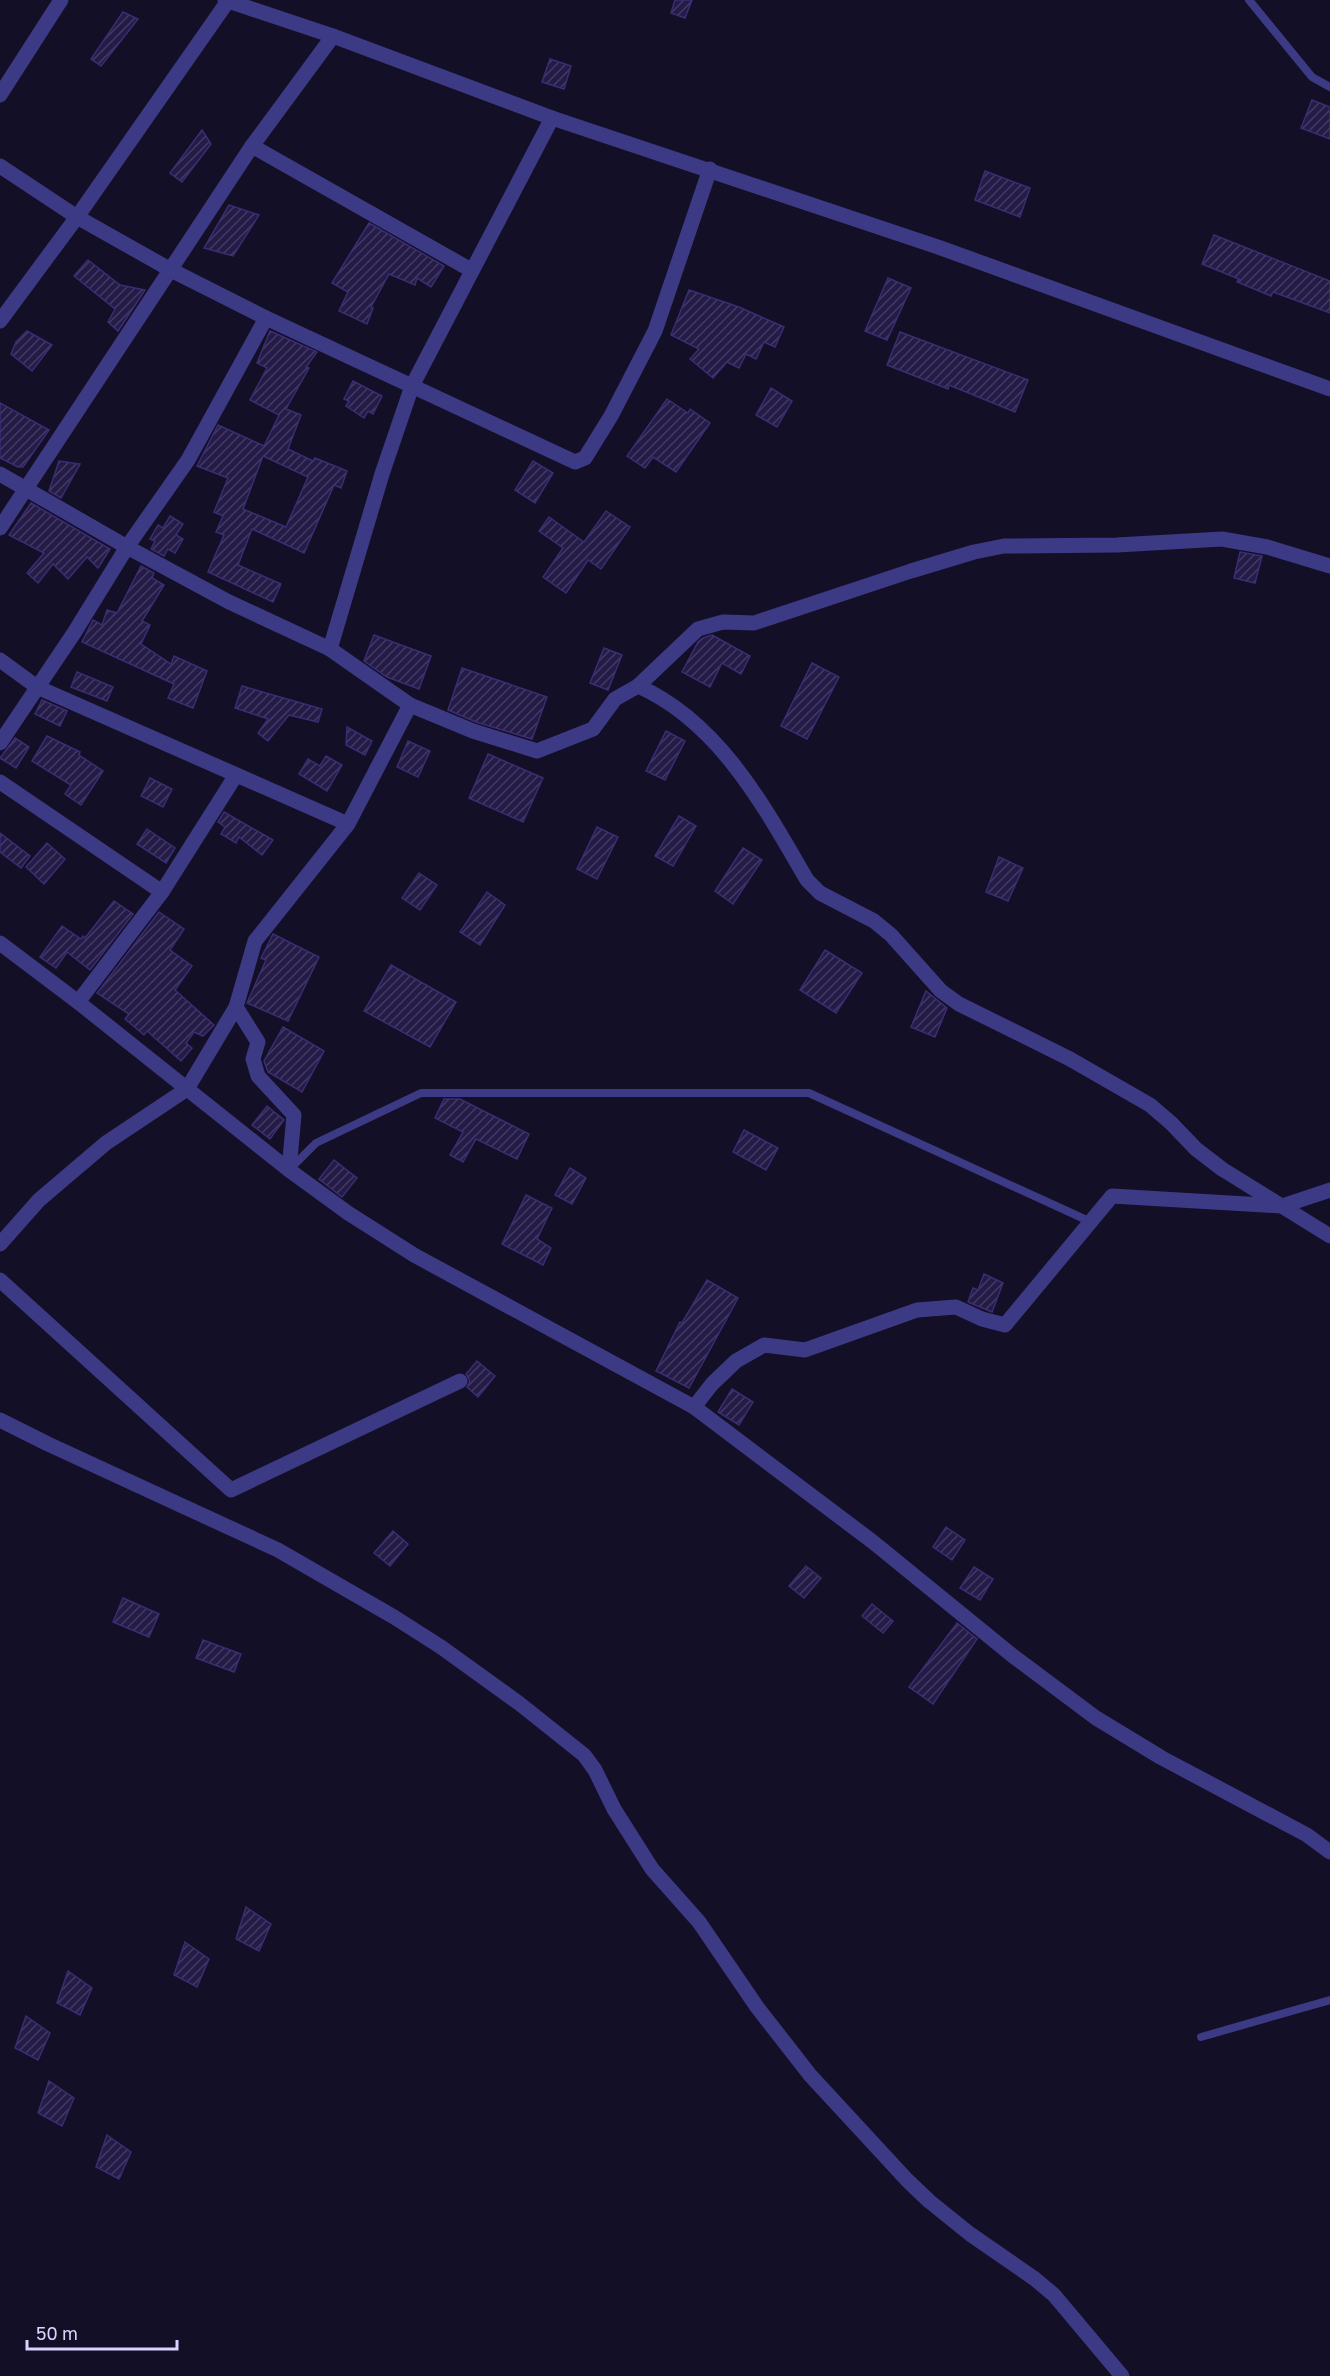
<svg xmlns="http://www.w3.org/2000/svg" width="1330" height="2376" font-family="'Golos Text',sans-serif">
	<defs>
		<pattern id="building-hatch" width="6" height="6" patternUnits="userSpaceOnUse" patternTransform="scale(1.5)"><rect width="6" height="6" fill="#241b47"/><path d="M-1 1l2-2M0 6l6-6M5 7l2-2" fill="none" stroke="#433b63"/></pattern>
	</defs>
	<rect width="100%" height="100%" fill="#130f26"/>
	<!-- building -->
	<g fill="url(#building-hatch)" stroke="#3b2d73" stroke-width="1.5" fill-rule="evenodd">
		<path d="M 675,0 L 692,0 L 685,18 L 671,13 Z"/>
		<path d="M 123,12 L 138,19 L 101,66 L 91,59 Z"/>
		<path d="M 550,59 L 571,66 L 564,89 L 542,82 Z"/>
		<path d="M 1312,100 L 1330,107 L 1330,139 L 1301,128 Z"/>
		<path d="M 202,130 L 211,144 L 182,182 L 170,173 Z"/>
		<path d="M 985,171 L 1030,188 L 1020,217 L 975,200 Z"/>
		<path d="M 229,205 L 259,215 L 233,256 L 204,248 Z"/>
		<path d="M 369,223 L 444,266 L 431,287 L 417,278 L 415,285 L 389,274 L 371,307 L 373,308 L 367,324 L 339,311 L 348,292 L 332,283 Z"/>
		<path d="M 1214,235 L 1330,281 L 1330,313 L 1273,292 L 1271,296 L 1237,282 L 1239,279 L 1202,264 Z"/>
		<path d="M 88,260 L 120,285 L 145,290 L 118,331 L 108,322 L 115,309 L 74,276 Z"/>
		<path d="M 888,278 L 911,288 L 887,340 L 865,331 Z"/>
		<path d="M 689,290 L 739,307 L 784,327 L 775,347 L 764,342 L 756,359 L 746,354 L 739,368 L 727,362 L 713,378 L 690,359 L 699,349 L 671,335 Z"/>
		<path d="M 27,331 L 52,345 L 32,371 L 11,354 L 16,342 Z"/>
		<path d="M 270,331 L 317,352 L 306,367 L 309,368 L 286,409 L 301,415 L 288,449 L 313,461 L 315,458 L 347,471 L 341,488 L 334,485 L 304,553 L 252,529 L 238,565 L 281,584 L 273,602 L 208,572 L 224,535 L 216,532 L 223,516 L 214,512 L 228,478 L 197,466 L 218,425 L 264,446 L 279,415 L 250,400 L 267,368 L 257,363 ZM 263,456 L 308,477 L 286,527 L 243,509 Z"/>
		<path d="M 900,332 L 1028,380 L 1015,412 L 949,385 L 948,389 L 887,365 Z"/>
		<path d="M 353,381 L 382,396 L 373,414 L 368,411 L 364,418 L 346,406 L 349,401 L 344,399 Z"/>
		<path d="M 771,388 L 792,401 L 777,427 L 756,415 Z"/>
		<path d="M 667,399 L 688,413 L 690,409 L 710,423 L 676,472 L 653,457 L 645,468 L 627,456 Z"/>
		<path d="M 0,403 L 49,430 L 23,467 L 18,467 L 0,458 Z"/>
		<path d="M 59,461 L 80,464 L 61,498 L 49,491 Z"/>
		<path d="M 533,461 L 553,473 L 535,503 L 515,490 Z"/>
		<path d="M 31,503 L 110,549 L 98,568 L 87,557 L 68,579 L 53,564 L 38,583 L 27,573 L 44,553 L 9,535 Z"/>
		<path d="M 606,511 L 630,527 L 601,569 L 588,560 L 566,593 L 543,577 L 563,548 L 539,531 L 549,517 L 584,542 Z"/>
		<path d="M 170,516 L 183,524 L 176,535 L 183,539 L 175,553 L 168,549 L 164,556 L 151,549 L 155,541 L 150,539 L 158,525 L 163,528 Z"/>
		<path d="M 1240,552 L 1262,556 L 1255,583 L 1234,578 Z"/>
		<path d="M 141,566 L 154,573 L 152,578 L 164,585 L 142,621 L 150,625 L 141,644 L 171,664 L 174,656 L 207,671 L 193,708 L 168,698 L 174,684 L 82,642 L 93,620 L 102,625 L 107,610 L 117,613 Z"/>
		<path d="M 374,635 L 431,656 L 419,689 L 387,677 L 364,661 Z"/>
		<path d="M 712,635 L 750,656 L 741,674 L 722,663 L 710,687 L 682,672 L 698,642 L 703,638 Z"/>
		<path d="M 604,648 L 622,655 L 608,690 L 590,683 Z"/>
		<path d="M 812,663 L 839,677 L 807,739 L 781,726 Z"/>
		<path d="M 462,668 L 547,697 L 532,739 L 476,722 L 448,710 Z"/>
		<path d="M 77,672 L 113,687 L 107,701 L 71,687 Z"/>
		<path d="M 242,686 L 322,709 L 318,722 L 289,715 L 268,741 L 258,733 L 268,719 L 235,708 Z"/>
		<path d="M 42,700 L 67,711 L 60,726 L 35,714 Z"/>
		<path d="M 347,727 L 372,741 L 365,755 L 346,745 Z"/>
		<path d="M 666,731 L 685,741 L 665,780 L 646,771 Z"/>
		<path d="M 47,736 L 80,752 L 79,755 L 103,771 L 81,805 L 65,794 L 71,785 L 32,761 Z"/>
		<path d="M 15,738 L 29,747 L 16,768 L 0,758 Z"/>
		<path d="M 408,741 L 430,751 L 418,777 L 397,767 Z"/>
		<path d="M 488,754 L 543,778 L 523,822 L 469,798 Z"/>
		<path d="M 326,756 L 342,765 L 327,791 L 299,774 L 308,759 L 320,766 Z"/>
		<path d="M 150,778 L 172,789 L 163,807 L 141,796 Z"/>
		<path d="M 224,812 L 273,840 L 262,855 L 239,837 L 236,843 L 221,834 L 225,827 L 218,822 Z"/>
		<path d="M 679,816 L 696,826 L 673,866 L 655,856 Z"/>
		<path d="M 597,827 L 618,837 L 597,879 L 577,869 Z"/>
		<path d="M 147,829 L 175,848 L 166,863 L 137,844 Z"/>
		<path d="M 0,833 L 30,856 L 21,868 L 0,852 Z"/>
		<path d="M 47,843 L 65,859 L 44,884 L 26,867 Z"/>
		<path d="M 743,848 L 762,860 L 733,904 L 715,891 Z"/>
		<path d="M 999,857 L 1023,868 L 1008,901 L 986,892 Z"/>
		<path d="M 419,873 L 437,885 L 420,910 L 402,898 Z"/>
		<path d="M 487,892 L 505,905 L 480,945 L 460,932 Z"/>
		<path d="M 114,901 L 133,914 L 90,970 L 67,952 L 56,968 L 40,957 L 62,926 L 81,939 L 83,936 L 85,938 Z"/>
		<path d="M 159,912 L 184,929 L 170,950 L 192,966 L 175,990 L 214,1025 L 203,1036 L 194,1032 L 186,1043 L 192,1048 L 181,1061 L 147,1031 L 144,1035 L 125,1019 L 129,1014 L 97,993 Z"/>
		<path d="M 273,934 L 319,957 L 288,1021 L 247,1003 L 266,960 L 261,958 Z"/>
		<path d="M 825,950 L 862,973 L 836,1013 L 800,990 Z"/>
		<path d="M 391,965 L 456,1002 L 430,1047 L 364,1011 Z"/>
		<path d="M 926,991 L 947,1008 L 935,1037 L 911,1027 Z"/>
		<path d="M 283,1027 L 324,1051 L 302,1092 L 268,1072 L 264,1061 Z"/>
		<path d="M 444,1099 L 460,1099 L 529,1134 L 517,1159 L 476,1139 L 463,1162 L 450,1155 L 463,1132 L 435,1118 Z"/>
		<path d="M 267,1106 L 284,1120 L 270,1139 L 252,1125 Z"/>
		<path d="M 744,1130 L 778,1148 L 766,1170 L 733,1152 Z"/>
		<path d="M 334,1160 L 357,1178 L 342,1197 L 319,1179 Z"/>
		<path d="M 570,1168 L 586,1178 L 572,1204 L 555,1195 Z"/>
		<path d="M 526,1195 L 552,1208 L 537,1239 L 551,1248 L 543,1265 L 502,1244 Z"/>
		<path d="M 984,1274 L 1003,1283 L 992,1312 L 968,1302 L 973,1288 L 978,1290 Z"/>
		<path d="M 707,1280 L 738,1298 L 689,1388 L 656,1371 L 680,1322 L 682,1323 Z"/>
		<path d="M 477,1361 L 495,1376 L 478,1397 L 467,1387 L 470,1381 L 466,1374 Z"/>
		<path d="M 732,1389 L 753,1402 L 739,1425 L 718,1412 Z"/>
		<path d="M 946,1527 L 965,1540 L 952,1560 L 933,1547 Z"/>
		<path d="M 393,1531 L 408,1544 L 390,1566 L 374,1553 Z"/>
		<path d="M 806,1566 L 821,1578 L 804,1598 L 789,1586 Z"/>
		<path d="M 974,1567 L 993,1579 L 980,1600 L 960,1588 Z"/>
		<path d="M 123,1598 L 159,1614 L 149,1637 L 113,1622 Z"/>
		<path d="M 872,1604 L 893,1621 L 883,1633 L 862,1616 Z"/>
		<path d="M 957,1623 L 977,1639 L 933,1704 L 909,1687 Z"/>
		<path d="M 203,1640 L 241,1654 L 234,1672 L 196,1658 Z"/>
		<path d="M 246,1907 L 271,1924 L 259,1951 L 236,1939 Z"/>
		<path d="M 185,1942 L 209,1959 L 197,1987 L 174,1975 Z"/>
		<path d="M 68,1971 L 92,1988 L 80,2015 L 57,2003 Z"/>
		<path d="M 26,2016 L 50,2033 L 38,2060 L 15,2048 Z"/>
		<path d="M 49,2081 L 74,2098 L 62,2126 L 38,2113 Z"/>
		<path d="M 107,2135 L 131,2152 L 119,2179 L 96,2167 Z"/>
	</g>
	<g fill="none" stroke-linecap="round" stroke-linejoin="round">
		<!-- service -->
		<g stroke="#3d3a85" stroke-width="8">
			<path d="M 1249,0 L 1312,77 L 1330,87"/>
			<path d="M 290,1169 L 316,1143 L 421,1093 L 809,1093 L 1091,1222"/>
			<path d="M 1201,2037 L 1330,2000"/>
		</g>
		<!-- minor -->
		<g stroke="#3d3a85" stroke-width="15">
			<path d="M 0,95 L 61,0"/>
			<path d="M 252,146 L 471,270"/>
			<path d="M 0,166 L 77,217 L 171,270 L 266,318 L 575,462 L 585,458 L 611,416 L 655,331 L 710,169"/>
			<path d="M 0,321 L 77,217 L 228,1"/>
			<path d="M 0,474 L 127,547 L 229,602 L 330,649 L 410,705 L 473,731 L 537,751 L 593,729 L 615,699 L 638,686 C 719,722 764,806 807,880 L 820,893 L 874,921 L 891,935 L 941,991 L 959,1004 L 1070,1059 L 1150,1105 L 1171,1123 L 1196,1149 L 1222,1169 L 1330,1236"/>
			<path d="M 0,528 L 252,146 L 333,36"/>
			<path d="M 330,649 L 382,474 L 412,386 L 552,118"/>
			<path d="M 0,660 L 37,687 L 348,824"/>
			<path d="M 638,686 L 698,629 L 723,622 L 754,623 L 911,571 L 974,552 L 1004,546 L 1117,545 L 1222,539 L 1267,547 L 1330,566"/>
			<path d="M 0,743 L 74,633 L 127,547 L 188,460 L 266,318"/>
			<path d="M 0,782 L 162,892"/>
			<path d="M 0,943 L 78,1002 L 289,1170 L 348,1213 L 414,1255 L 694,1407 L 873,1542 L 1013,1656 L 1096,1718 L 1162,1758 L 1307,1835 L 1330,1852"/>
			<path d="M 78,1002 L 162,892 L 236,775"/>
			<path d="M 289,1170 L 294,1115 L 258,1076 L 253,1059 L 258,1042 L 236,1007 L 255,941 L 348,824 L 410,705"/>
			<path d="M 0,1244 L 39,1200 L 106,1143 L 187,1089 L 236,1007"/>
			<path d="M 0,1280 L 231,1490 L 460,1381"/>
			<path d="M 694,1407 L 712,1384 L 736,1361 L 764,1345 L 805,1350 L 917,1310 L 956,1307 L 982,1319 L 1005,1325 L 1112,1196 L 1282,1206 L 1330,1190"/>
			<path d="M 0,1420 L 48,1444 L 278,1550 L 394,1617 L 441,1647 L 520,1704 L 584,1755 L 595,1770 L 614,1809 L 652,1869 L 699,1922 L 757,2007 L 810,2075 L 907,2180 L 929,2201 L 970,2234 L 1035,2279 L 1054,2295 L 1122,2376"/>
		</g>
		<!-- tertiary -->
		<path stroke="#3d3a85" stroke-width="15" d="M 225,0 L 333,36 L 552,118 L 938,247 L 1330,389"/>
	</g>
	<!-- scale -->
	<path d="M27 2340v9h150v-9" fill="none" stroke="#d9d4ff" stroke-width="3"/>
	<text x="36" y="2340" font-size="18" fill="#d9d4ff" stroke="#130f26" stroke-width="4.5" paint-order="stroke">50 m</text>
</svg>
